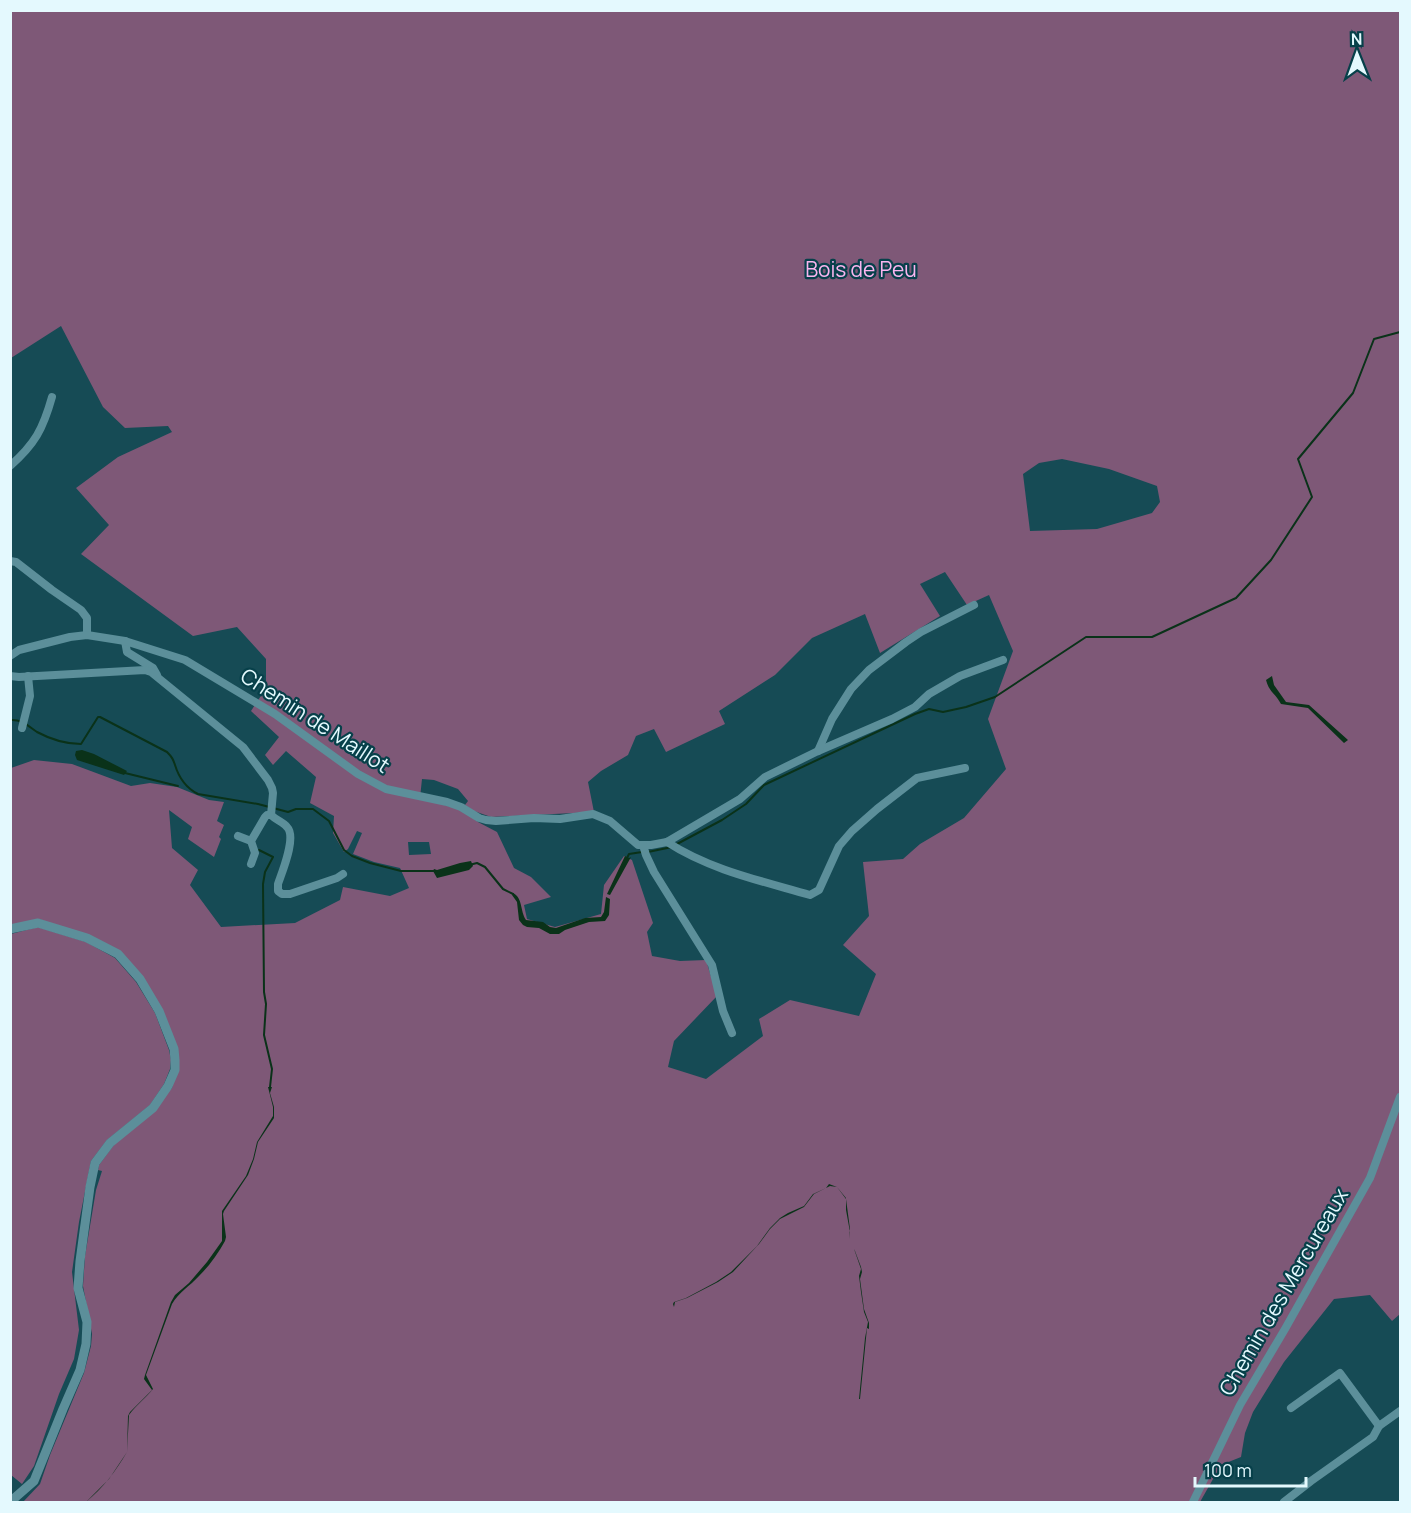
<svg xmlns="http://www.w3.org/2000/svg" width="1411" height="1513" font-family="Manrope,sans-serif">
	<rect width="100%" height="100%" fill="#164b55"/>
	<!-- green -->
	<g fill="#7e5877" fill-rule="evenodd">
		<path d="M 10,11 L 1400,11 L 1400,1314 L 1392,1321 L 1370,1295 L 1334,1299 L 1284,1362 L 1253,1412 L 1245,1433 L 1241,1457 L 1221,1465 L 1200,1502 L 23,1502 L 40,1484 L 50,1455 L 84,1373 L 91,1346 L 92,1334 L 83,1286 L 85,1256 L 96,1190 L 102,1171 L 98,1170 L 99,1165 L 113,1146 L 172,1088 L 178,1048 L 120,951 L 39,919 L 11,925 L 11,768 L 34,760 L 72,764 L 131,786 L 150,783 L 177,787 L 209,800 L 224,802 L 217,821 L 224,825 L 219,837 L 221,839 L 214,857 L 188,839 L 192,827 L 169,810 L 172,848 L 198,870 L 190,885 L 221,927 L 295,923 L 340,900 L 343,887 L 390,896 L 409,888 L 400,868 L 374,862 L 353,854 L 362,833 L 357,831 L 348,849 L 344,852 L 333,833 L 334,816 L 310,803 L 316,777 L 286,751 L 273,765 L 265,755 L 279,737 L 251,711 L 266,688 L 266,659 L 237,627 L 193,636 L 81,554 L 109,525 L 76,488 L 118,457 L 172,432 L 168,426 L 125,428 L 103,407 L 61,326 L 11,358 ZM 1062,459 L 1109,469 L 1157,486 L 1160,502 L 1152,513 L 1097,529 L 1030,531 L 1023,474 L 1039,463 ZM 945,572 L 967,605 L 989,595 L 1013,651 L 988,719 L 1006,769 L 964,818 L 920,844 L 903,859 L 863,862 L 869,916 L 843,945 L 876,974 L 859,1016 L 790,1000 L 759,1019 L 763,1036 L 706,1079 L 668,1067 L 674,1041 L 717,996 L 706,960 L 680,961 L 652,956 L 647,932 L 653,923 L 632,860 L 624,856 L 604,885 L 601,914 L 555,927 L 527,919 L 524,905 L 551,897 L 531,877 L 514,868 L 497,832 L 478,822 L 462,810 L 420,798 L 422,779 L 434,780 L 458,789 L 468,801 L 465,805 L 474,811 L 491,817 L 594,812 L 588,782 L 601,771 L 628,755 L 636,736 L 654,729 L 666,752 L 725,724 L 719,711 L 775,675 L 812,638 L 865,614 L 880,653 L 940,616 L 920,584 ZM 408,842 L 429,842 L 431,854 L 409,855 Z"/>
		<path d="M 38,927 L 86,942 L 115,958 L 136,982 L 155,1013 L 169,1050 L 171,1060 L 170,1069 L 164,1084 L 150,1105 L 107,1140 L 91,1161 L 79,1222 L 72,1272 L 79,1330 L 74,1359 L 59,1394 L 34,1466 L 22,1484 L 11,1475 L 11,934 Z"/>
	</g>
	<!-- water -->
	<g fill="#0a3219">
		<path d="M 1272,676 L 1274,685 L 1286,702 L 1309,705 L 1348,740 L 1344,743 L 1308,708 L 1281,704 C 1275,693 1269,692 1266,680 Z"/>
		<path d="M 82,750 L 94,754 L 127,771 L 124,775 L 77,760 L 75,755 L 76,751 Z"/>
		<path d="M 625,856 L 629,858 L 631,857 L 610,895 L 607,894 Z"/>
		<path d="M 471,861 L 473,866 L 469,870 L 437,878 L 433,871 L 434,869 L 437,870 L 460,863 Z"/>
		<path d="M 513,893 C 523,898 520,911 526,920 L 543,922 L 550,927 L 556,928 L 585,918 L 601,917 L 604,912 L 606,897 L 610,899 L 609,915 L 605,921 L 589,922 L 565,930 L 559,934 L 550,934 L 539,928 L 527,927 L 523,925 L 519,920 L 517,902 L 512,895 Z"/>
		<path d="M 268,1087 L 272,1087 L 270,1093 L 274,1107 L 274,1118 L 258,1142 L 254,1159 L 248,1175 L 224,1211 L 223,1214 L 226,1237 L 225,1241 C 218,1254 209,1266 199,1276 C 190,1286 179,1292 172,1304 L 146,1375 L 153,1389 C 146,1398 135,1406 129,1415 L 127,1452 C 116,1471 103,1488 86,1502 L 109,1479 L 127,1452 L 128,1416 L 130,1412 L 152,1390 L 144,1379 L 145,1375 L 171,1302 L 175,1295 L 189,1283 L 207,1262 L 222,1241 L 222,1211 L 246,1176 L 253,1159 L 257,1142 L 273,1116 L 273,1107 Z"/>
		<path d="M 829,1184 L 837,1187 L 846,1198 L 846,1210 L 850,1232 L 849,1239 L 855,1251 L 861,1267 L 862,1272 L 860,1279 L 864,1309 L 869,1323 L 869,1329 L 867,1328 L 860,1399 L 859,1399 L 865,1338 L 868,1322 L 864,1312 L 861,1292 L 859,1276 L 861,1269 L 854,1249 L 849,1239 L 850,1229 L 846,1199 L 837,1187 L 830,1186 L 814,1194 L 804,1207 L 780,1219 L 770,1229 L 759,1244 L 733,1272 L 718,1282 L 687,1298 L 675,1302 L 674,1307 L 673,1304 L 674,1302 L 686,1298 L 716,1282 L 731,1272 L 757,1246 L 770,1228 L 780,1218 L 788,1213 L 804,1206 L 813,1194 L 826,1188 Z"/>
	</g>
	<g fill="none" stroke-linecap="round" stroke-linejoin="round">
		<!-- stream -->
		<g stroke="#0a3219" stroke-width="2">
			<path d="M 10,720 C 22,719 28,726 37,732 C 50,739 67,744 81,744 L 98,717 L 100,717 L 167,752 C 172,757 173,759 175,765 C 179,778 186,788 198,794 L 258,804 L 288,812 L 296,809 L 313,809 L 329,821 L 344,850 L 352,856 L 370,863 L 401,871 L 435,871"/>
			<path d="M 125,773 L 178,786"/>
			<path d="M 677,844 L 722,820 L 746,804 L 764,785 L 915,714 L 929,709 L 943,712 L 966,707 L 995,697 L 1086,637 L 1152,637 L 1236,598 L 1271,560 L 1312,497 L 1298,459 L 1353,393 L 1374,339 L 1400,332"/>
			<path d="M 259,850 L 273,857 L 265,872 L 263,884 L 264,992 L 266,1004 L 264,1035 L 272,1069 L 270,1087"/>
			<path d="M 648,852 L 672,847"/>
			<path d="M 627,858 L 629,854 L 642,852"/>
			<path d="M 469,865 L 477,863 L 485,867 L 503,889 L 513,894"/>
		</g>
		<!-- minor -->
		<g stroke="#5c8f9a" stroke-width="8">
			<path d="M 10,466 C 35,444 43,429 52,397"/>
			<path d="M 10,561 L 16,562 L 52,590 L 81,610 L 87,618 L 87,635"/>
			<path d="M 125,641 L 127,652 L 153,668 L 157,675"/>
			<path d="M 10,656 L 19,650 L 70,637 L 87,635 L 125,641 L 185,660 L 275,714 L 358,774 L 386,789 L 447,802 L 461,807 L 479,818 L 486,820 L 496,821 L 534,818 L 560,819 L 593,814 L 610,821 L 638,845 L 651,845 L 667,842 L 740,799 L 765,777 L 818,751 L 892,719 L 915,707 L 929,694 L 960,676 L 1003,660"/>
			<path d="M 10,676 L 19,677 L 145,670 L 151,672 L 243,747 L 268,780 L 272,788 L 273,793 L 271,815 C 276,820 283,822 287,827 C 297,837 282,872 278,884 L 278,891 L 282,894 L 290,894 L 337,878 L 343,874"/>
			<path d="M 22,728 L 30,696 L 28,676"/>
			<path d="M 818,751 L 832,719 L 851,689 L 869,670 L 906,642 L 921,632 L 974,605"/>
			<path d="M 238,836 L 251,841"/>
			<path d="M 667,842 C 710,870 762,881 810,895 L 819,890 L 839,846 L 852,831 L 877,809 L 917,778 L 965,768"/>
			<path d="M 643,845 L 646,855 L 654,872 L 712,965 L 723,1011 L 732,1033"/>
			<path d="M 251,864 L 255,853 L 251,841 L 265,817 L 267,815 L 271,815"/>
			<path d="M 1291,1408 L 1340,1373 L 1379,1426"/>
			<path d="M 1193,1502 L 1240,1405 L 1285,1329 L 1370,1178 L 1400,1097"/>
			<path d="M 1284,1502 L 1311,1481 L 1373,1437 L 1379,1426 L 1400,1411"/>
		</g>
		<!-- tertiary -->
		<path stroke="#5c8f9a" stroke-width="9" d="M 10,929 L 38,923 L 87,938 L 118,954 L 140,979 L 159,1011 L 174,1049 L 175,1060 L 175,1070 L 168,1086 L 153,1108 L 110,1143 L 95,1163 L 90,1187 L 80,1261 L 78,1288 L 87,1322 L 86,1344 L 80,1370 L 63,1409 L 34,1481 L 10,1502"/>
	</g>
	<g text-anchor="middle" stroke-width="4.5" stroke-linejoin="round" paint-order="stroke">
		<!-- park labels -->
		<g font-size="21" fill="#fab5ef" stroke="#07404a">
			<text x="861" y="277">Bois de Peu</text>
		</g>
		<!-- street labels -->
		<g font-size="21" fill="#e4f9fe" stroke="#07404a">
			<text transform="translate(315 721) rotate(33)" y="7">Chemin de Maillot</text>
			<text transform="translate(1284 1292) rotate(-60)" y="7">Chemin des Mercureaux</text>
		</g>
	</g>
	<!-- border -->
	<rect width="1411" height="1513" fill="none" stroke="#e4f9fe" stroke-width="24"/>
	<!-- north arrow -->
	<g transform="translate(1357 54) rotate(359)" stroke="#07404a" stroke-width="4.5" paint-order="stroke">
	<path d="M0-4.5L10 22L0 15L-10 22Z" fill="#e4f9fe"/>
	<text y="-9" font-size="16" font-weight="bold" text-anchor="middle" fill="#e4f9fe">N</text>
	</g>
	<!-- scale -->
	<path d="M1195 1477v9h111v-9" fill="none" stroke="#e4f9fe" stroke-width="3"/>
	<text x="1204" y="1477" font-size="18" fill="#e4f9fe" stroke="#07404a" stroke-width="4.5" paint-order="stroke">100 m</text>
</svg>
